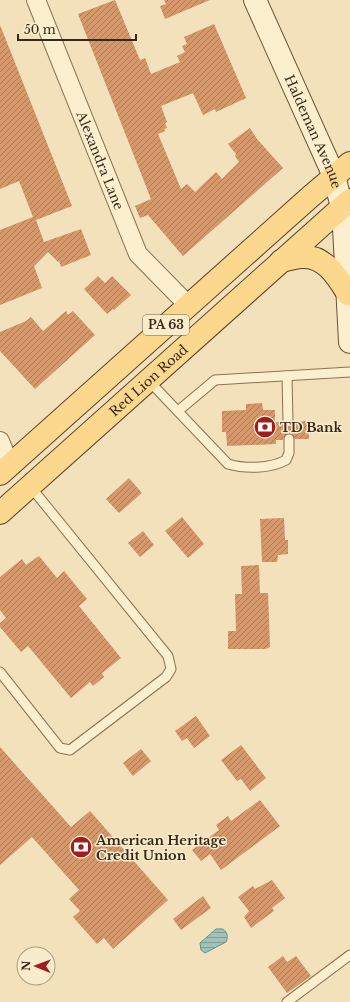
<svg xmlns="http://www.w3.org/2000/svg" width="350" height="1002" font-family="'Libre Baskerville',serif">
	<defs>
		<pattern id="water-rules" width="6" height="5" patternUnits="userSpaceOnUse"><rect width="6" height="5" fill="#a0c2b8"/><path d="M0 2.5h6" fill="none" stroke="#839e95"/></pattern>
		<pattern id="building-hatch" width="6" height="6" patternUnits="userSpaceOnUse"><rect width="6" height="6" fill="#d5976c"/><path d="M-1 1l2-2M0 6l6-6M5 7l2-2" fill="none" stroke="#ae7b58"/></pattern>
	</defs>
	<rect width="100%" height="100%" fill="#f2e1bb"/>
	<!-- water -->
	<path fill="url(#water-rules)" stroke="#669186" d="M 216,929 L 223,929 C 228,933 228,937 226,942 L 205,953 L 201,950 L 200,943 Z"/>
	<!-- building -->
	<g fill="url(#building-hatch)">
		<path d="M 115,0 L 140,60 L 145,58 L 151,74 L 180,62 L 177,56 L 185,52 L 182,46 L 187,44 L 184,37 L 214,24 L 246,98 L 216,112 L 215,109 L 203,115 L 193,93 L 161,106 L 167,122 L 165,123 L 167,128 L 164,129 L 165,131 L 158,134 L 181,189 L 187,184 L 195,192 L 216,172 L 222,179 L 239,162 L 235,156 L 236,154 L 228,144 L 250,128 L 257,139 L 283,168 L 183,256 L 148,215 L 140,218 L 135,206 L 151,199 L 78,14 Z"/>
		<path d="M 164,0 L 210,0 L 165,19 L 160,6 L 166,4 Z"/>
		<path d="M 0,25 L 72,206 L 36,220 L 44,242 L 81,229 L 91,255 L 61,267 L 59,261 L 58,262 L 48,252 L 34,266 L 42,288 L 0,305 L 0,230 L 33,217 L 19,181 L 0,189 Z"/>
		<path d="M 98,276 L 105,283 L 112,276 L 131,295 L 114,310 L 113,309 L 107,314 L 84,289 Z"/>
		<path d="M 66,311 L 68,315 L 73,311 L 95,335 L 35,389 L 0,351 L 0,332 L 26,321 L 31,317 L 43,331 Z"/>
		<path d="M 262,403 L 263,410 L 275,410 L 275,422 L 282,422 L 285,427 L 291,427 L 294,422 L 308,421 L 309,439 L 295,439 L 292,434 L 289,433 L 284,436 L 283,440 L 276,440 L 276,444 L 227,446 L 226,432 L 222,432 L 222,411 L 246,410 L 246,404 Z"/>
		<path d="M 129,478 L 142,493 L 119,513 L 106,499 Z"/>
		<path d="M 182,517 L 204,544 L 188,558 L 165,531 Z"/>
		<path d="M 284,518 L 285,540 L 288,540 L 288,554 L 278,555 L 277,562 L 262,562 L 260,519 Z"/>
		<path d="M 143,531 L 154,545 L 140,557 L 128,543 Z"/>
		<path d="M 39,556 L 57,578 L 64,571 L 87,599 L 79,606 L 121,658 L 102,673 L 104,677 L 93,686 L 90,682 L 71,698 L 28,646 L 21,652 L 0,627 L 0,623 L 6,618 L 0,610 L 0,577 L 22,559 L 26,565 Z"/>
		<path d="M 259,565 L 260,593 L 268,593 L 270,647 L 266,649 L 228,649 L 228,631 L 236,631 L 235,594 L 242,594 L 241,566 Z"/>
		<path d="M 196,716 L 210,736 L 194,748 L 187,738 L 182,741 L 175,731 Z"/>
		<path d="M 241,745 L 266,778 L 250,791 L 241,779 L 237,781 L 221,760 Z"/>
		<path d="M 0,747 L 71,827 L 90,811 L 168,900 L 113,949 L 104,938 L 97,944 L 73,917 L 80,911 L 69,899 L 79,890 L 32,837 L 0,865 Z"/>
		<path d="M 141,749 L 151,761 L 133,776 L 123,763 Z"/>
		<path d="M 260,800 L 280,826 L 221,870 L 210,854 L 201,861 L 192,850 L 219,830 L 216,825 L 228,816 L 231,821 Z"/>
		<path d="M 272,880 L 285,898 L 272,908 L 274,911 L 251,928 L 244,917 L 249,911 L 238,897 L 253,886 L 255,889 Z"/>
		<path d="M 203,896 L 211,908 L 181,930 L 173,919 Z"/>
		<path d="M 283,956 L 287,962 L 296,956 L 311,976 L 287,993 L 268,967 Z"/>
	</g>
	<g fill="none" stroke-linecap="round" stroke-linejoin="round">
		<!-- lane casing -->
		<g stroke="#8b7153" stroke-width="11">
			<g id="lane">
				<path d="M 287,376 L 288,422"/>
				<path d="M 149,381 L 228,464 C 245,469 270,469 286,460 L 289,453 L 289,439"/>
				<path d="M 178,411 L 215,380 L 350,372"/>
				<path d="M 0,672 L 60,748 L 70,750 L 166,677 L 171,669 L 168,656 L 30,486"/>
				<path d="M 287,1002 L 350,955"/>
			</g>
		</g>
		<!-- street casing -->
		<g stroke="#8b7153" stroke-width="20">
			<g id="street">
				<path id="s1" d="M 36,0 L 138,254 L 188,305"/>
				<path d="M 0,441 L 10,466"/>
			</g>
		</g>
		<!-- secondary casing -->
		<g stroke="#6c5137" stroke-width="24">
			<g id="secondary">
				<path id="s2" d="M 255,0 L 334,176 L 342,207 L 344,227 L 350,342"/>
			</g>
		</g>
		<!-- primary casing -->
		<g stroke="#583e28" stroke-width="24">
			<g id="primary">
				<path d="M 281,261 C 288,260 295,257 302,257 C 325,255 338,278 348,294"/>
				<path d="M 0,474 L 310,197 L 350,163"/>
				<path id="s3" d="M 0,513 L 350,200"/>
			</g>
		</g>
		<!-- lane -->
		<use href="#lane" stroke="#fcefce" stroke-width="9"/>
		<!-- street -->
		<use href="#street" stroke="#fcefce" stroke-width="18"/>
		<!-- secondary -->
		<use href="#secondary" stroke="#fcefce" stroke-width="22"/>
		<!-- primary -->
		<use href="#primary" stroke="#fbd88d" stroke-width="22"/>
	</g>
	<!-- icons -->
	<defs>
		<g id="bank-disc" transform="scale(1.15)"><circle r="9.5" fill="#a01d1e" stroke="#f9eccb"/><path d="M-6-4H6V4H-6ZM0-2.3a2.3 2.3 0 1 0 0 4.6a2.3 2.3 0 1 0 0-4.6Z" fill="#fff"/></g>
	</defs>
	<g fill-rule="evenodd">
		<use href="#bank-disc" x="265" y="427"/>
		<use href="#bank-disc" x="81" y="847"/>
	</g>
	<g text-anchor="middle" stroke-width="3" stroke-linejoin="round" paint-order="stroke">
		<!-- shield labels -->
		<rect fill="#f9eccb" stroke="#72634f" stroke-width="1" x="143" y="315" width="46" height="20" rx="3"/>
		<g font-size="12" font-weight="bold" fill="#38281a">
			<text x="166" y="329">PA 63</text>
		</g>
		<!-- street labels -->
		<g font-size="13" fill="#38281a" stroke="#f9eccb">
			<text dy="5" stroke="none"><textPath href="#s2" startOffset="144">Haldeman Avenue</textPath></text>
			<text dy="5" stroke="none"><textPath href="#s1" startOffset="173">Alexandra Lane</textPath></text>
			<text dy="5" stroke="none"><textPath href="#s3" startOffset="199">Red Lion Road</textPath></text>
		</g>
		<!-- poi labels -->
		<g font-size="13" font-weight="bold" fill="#38281a" stroke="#f9eccb" text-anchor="start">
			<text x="280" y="432">TD Bank</text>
			<text x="96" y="845">American Heritage<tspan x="96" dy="15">Credit Union</tspan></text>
		</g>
	</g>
	<!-- north arrow -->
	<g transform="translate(36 966) rotate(271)"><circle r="19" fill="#f9eccb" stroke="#ac9e84"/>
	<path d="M0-3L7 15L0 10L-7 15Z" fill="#a01d1e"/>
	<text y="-6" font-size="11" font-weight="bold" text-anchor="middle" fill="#38281a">N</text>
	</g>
	<!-- scale -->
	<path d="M18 34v6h118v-6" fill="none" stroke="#38281a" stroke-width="2"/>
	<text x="24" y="34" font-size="12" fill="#38281a" stroke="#f9eccb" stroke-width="3" paint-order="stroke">50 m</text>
</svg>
